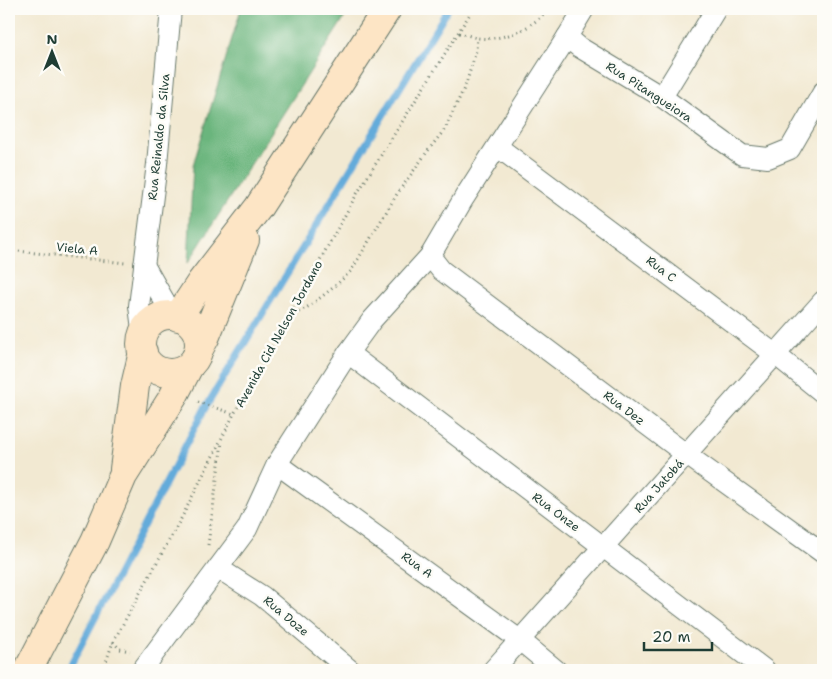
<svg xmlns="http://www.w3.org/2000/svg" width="832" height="679" font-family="'Shantell Sans',sans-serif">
	<rect width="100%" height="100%" fill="#fdfcf7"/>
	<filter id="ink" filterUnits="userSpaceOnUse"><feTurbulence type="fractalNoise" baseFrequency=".02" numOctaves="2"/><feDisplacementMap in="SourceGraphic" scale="10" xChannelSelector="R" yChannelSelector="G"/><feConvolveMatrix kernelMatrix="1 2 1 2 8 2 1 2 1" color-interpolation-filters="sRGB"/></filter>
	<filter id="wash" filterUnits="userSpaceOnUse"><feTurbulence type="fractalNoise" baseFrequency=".0096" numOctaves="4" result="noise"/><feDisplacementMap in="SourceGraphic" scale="20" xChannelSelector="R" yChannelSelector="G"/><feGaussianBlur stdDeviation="1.12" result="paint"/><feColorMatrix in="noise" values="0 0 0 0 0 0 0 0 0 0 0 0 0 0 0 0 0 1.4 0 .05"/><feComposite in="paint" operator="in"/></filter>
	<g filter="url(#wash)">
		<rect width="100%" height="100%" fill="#f2e9d2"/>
		<!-- forest -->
		<path fill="#6ab57d" stroke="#447958" d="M 241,9 L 350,9 L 188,263 L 193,165 Z"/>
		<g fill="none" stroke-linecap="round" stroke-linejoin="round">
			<!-- stream -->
			<path stroke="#63abda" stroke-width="7" d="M 68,670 L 204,410 L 448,9"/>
		</g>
	</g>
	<g filter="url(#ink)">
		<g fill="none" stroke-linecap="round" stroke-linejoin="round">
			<!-- street casing -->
			<g stroke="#69796b" stroke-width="22">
				<g id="street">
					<path d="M 567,37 L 584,9"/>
					<path d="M 662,97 L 716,9"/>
					<path d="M 498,147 L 776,355 L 823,393"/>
					<path d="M 430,256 L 441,270 L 687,455 L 823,553"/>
					<path d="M 144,265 L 173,316"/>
					<path d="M 143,337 L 139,306 L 157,164 L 171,9"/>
					<path d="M 348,353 L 765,670"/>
					<path d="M 277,464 L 521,641 L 556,670"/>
					<path d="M 218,568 L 262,596 L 350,670"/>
					<path d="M 142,670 L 247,529 L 277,464 L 348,353 L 372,320 L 430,256 L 464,198 L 567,37 L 579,47 L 662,97 L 742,155 L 768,158 L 790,149 L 823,92"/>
					<path d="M 493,670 L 823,301"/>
				</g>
			</g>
			<!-- secondary casing -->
			<g stroke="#69796b" stroke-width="30">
				<g id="secondary">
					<circle cx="170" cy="344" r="29"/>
					<path d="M 178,317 L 201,282 L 258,208 L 387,9"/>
					<path d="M 198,351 L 205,338 L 245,240"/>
					<path d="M 124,469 L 135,386 L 143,352"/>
					<path d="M 28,670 L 95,541 L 123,476 L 173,397 L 189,366"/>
				</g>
			</g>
			<!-- path -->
			<g stroke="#69796b" stroke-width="3" stroke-dasharray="1 4" stroke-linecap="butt">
				<path d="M 459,33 C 465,34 472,37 478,38 C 504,41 532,29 548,9"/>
				<path d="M 9,250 L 125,263"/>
				<path d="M 290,317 L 311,305 L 334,287 L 351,271 L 397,194 L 427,152 L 445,129 L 466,84 L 476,51 L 477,38"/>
				<path d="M 198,402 L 234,414"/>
				<path d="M 208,545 L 222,442"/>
				<path d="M 113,642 L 120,649 L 130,651"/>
				<path d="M 103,670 L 113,642 L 182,517 L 234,414 L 358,192 L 473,9"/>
			</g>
			<!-- street -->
			<use href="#street" stroke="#fff" stroke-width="20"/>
			<!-- secondary -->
			<use href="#secondary" stroke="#fde5c5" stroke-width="28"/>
		</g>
	</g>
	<g text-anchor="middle" stroke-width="5" stroke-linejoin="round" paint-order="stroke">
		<!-- street labels -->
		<g font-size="12" fill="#1f3d34" stroke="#fdfcf7">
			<text transform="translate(649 92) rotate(33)" y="4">Rua Pitangueiora</text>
			<text transform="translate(159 137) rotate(-84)" y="4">Rua Reinaldo da Silva</text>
			<text transform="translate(77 249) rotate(6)" y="4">Viela A</text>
			<text transform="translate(661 269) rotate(37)" y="4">Rua C</text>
			<text transform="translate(279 334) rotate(-61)" y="4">Avenida Cid Nelson Jordano</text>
			<text transform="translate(624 408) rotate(37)" y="4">Rua Dez</text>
			<text transform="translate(659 486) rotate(-48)" y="4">Rua Jatobá</text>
			<text transform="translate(556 512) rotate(37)" y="4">Rua Onze</text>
			<text transform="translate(417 565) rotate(36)" y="4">Rua A</text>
			<text transform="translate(286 616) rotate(40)" y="4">Rua Doze</text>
		</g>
	</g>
	<!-- margin -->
	<rect width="832" height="679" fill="none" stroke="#fdfcf7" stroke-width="30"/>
	<!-- north arrow -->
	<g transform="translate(52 52)" stroke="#fdfcf7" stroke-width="4" paint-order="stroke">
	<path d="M0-4L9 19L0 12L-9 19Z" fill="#1f3d34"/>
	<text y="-8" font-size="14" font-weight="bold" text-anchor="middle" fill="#1f3d34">N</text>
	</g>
	<!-- scale -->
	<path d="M644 642v8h68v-8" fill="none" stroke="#1f3d34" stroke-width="2.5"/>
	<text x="652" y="642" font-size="15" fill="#1f3d34" stroke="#fdfcf7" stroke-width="4" paint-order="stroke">20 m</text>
</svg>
